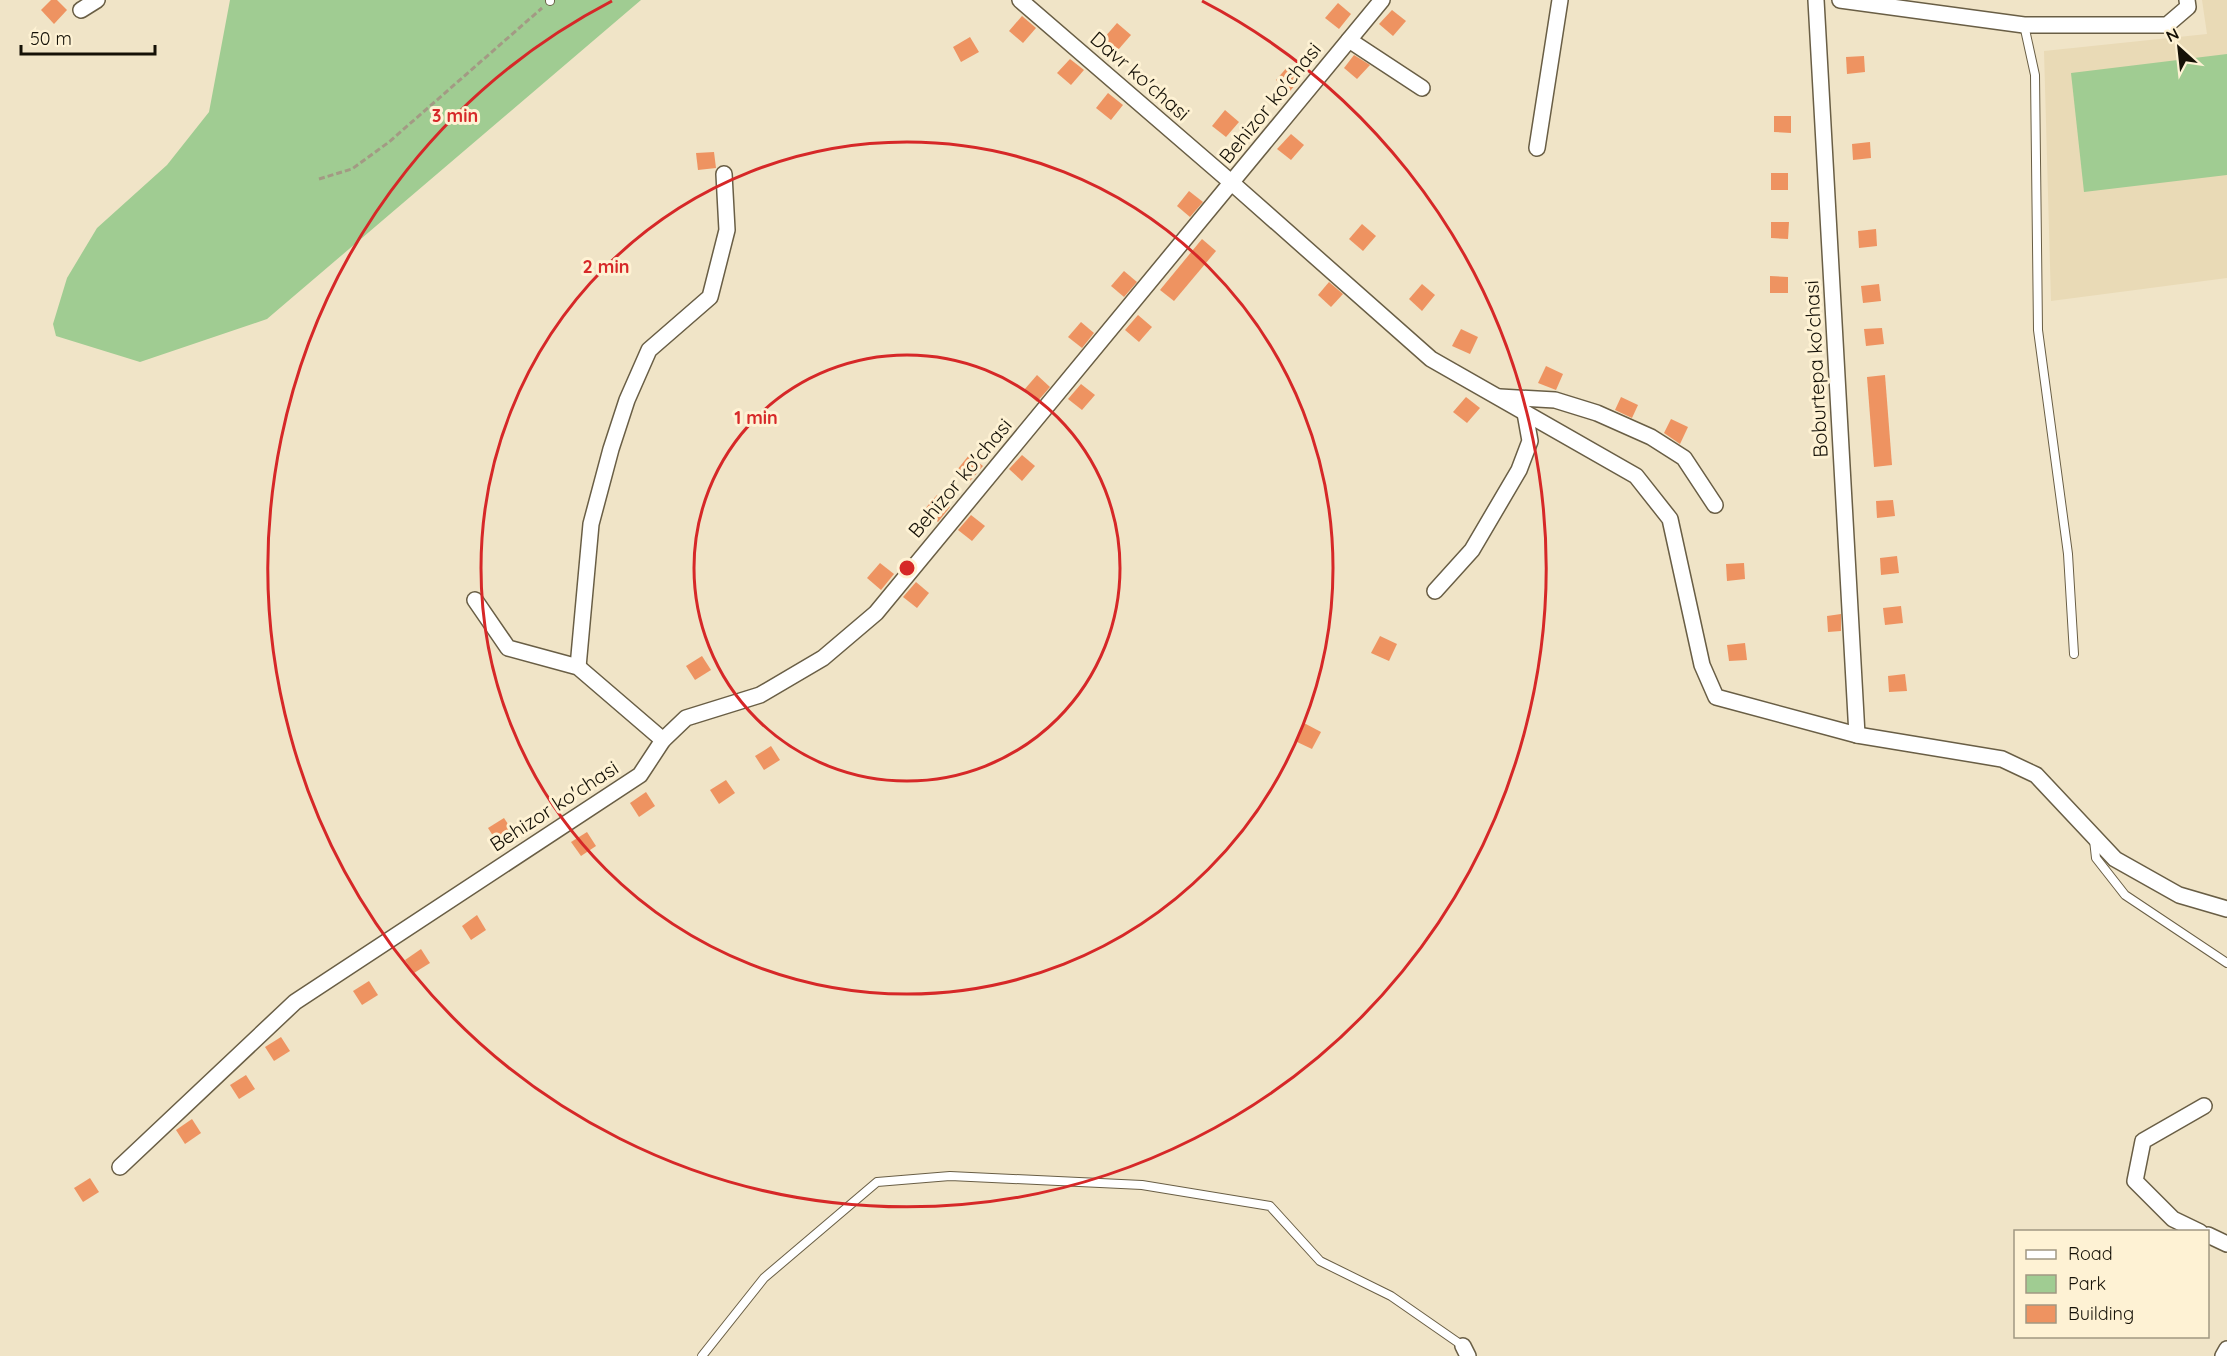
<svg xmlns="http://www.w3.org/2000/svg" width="2227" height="1356" font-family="Quicksand,sans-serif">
	<rect width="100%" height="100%" fill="#f0e4c7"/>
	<!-- built -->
	<path fill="#e9dab6" d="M 2202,0 L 2227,0 L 2227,278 L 2051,301 L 2044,51 L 2207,34 Z"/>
	<!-- green -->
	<g fill="#a0cc92">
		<path d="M 230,0 L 641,0 L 267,319 L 140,362 L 56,336 L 53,324 L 67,278 L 97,228 L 167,165 L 209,112 Z"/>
		<path d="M 2227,54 L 2227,175 L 2084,192 L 2071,73 Z"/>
	</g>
	<!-- building -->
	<g fill="#ee9361">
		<path d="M 51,0 L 57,0 L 67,10 L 54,24 L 41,10 Z"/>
		<path d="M 1338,3 L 1351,14 L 1339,29 L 1325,18 Z"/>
		<path d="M 1392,10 L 1406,21 L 1393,36 L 1379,24 Z"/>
		<path d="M 1022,16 L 1036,28 L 1023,43 L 1009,31 Z"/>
		<path d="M 1117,23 L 1131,35 L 1118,50 L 1104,38 Z"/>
		<path d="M 970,37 L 979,52 L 961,62 L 953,47 Z"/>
		<path d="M 1354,55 L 1370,65 L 1357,79 L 1344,68 Z"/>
		<path d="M 1864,56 L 1865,72 L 1847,74 L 1846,57 Z"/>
		<path d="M 1070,59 L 1084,70 L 1071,85 L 1057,73 Z"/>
		<path d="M 1289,65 L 1303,76 L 1290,91 L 1276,80 Z"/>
		<path d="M 1108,93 L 1123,105 L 1111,120 L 1096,108 Z"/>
		<path d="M 1225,110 L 1239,122 L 1226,137 L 1212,126 Z"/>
		<path d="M 1774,116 L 1791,116 L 1791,133 L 1774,132 Z"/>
		<path d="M 1291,134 L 1304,145 L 1291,160 L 1277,149 Z"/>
		<path d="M 1870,142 L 1871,158 L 1853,160 L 1852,144 Z"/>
		<path d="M 714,152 L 716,168 L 698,170 L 696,153 Z"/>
		<rect x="1771" y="173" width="17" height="17"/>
		<path d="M 1189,191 L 1203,202 L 1190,217 L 1177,206 Z"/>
		<path d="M 1771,222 L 1789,222 L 1788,239 L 1771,238 Z"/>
		<path d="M 1362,224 L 1376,236 L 1363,251 L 1349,239 Z"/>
		<path d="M 1876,229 L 1877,246 L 1859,248 L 1858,231 Z"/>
		<path d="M 1202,239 L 1216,251 L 1174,301 L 1160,290 Z"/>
		<path d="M 1124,271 L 1137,282 L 1124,297 L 1111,286 Z"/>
		<path d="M 1770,276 L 1788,277 L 1788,293 L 1770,293 Z"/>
		<path d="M 1329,282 L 1343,294 L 1331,307 L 1318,295 Z"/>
		<path d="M 1422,284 L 1435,295 L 1422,311 L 1409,299 Z"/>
		<path d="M 1879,284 L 1881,301 L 1863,303 L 1861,286 Z"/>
		<path d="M 1138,315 L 1152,327 L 1139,342 L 1125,330 Z"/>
		<path d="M 1081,322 L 1094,333 L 1082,348 L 1068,337 Z"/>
		<path d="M 1882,328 L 1884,344 L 1866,346 L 1864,329 Z"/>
		<path d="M 1461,329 L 1478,337 L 1470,354 L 1452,346 Z"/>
		<path d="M 1546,366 L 1563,374 L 1556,390 L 1538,383 Z"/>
		<path d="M 1037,375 L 1050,387 L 1037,402 L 1024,390 Z"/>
		<path d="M 1885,375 L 1892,465 L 1874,467 L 1867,377 Z"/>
		<path d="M 1081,384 L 1095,395 L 1082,410 L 1068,399 Z"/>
		<path d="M 1466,397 L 1480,408 L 1467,423 L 1453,412 Z"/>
		<path d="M 1621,397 L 1638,405 L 1632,418 L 1615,410 Z"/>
		<path d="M 1671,419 L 1688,427 L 1680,444 L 1664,433 Z"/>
		<path d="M 969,455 L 983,466 L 970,481 L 957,470 Z"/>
		<path d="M 1022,455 L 1035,466 L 1022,481 L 1009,469 Z"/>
		<path d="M 937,495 L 950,507 L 938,522 L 924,510 Z"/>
		<path d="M 1893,500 L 1895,516 L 1877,518 L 1876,501 Z"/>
		<path d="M 971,515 L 985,526 L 972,541 L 958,530 Z"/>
		<path d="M 1897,556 L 1899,573 L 1881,575 L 1880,558 Z"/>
		<path d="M 880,563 L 894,574 L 881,590 L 867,578 Z"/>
		<path d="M 1744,563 L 1745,579 L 1727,581 L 1726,564 Z"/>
		<path d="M 916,582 L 929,593 L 917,608 L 903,597 Z"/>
		<path d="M 1901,606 L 1903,623 L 1885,625 L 1883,608 Z"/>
		<path d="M 1841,614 L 1841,631 L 1828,632 L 1827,616 Z"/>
		<path d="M 1380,636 L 1397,644 L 1389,661 L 1371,653 Z"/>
		<path d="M 1745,643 L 1747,660 L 1729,661 L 1727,645 Z"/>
		<path d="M 702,656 L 711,670 L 695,680 L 686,666 Z"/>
		<path d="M 1905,674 L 1907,691 L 1889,692 L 1888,676 Z"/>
		<path d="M 1304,723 L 1321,732 L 1312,749 L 1295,741 Z"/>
		<path d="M 771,746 L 780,760 L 764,770 L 755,756 Z"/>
		<path d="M 726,780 L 735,793 L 719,804 L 710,790 Z"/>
		<path d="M 646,792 L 655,806 L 639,817 L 630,803 Z"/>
		<path d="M 504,818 L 513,832 L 497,842 L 488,828 Z"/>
		<path d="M 587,832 L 596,846 L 581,856 L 571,842 Z"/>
		<path d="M 477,915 L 486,930 L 471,940 L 462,926 Z"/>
		<path d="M 421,949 L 430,963 L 414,973 L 405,960 Z"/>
		<path d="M 369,981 L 378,995 L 362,1005 L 353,991 Z"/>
		<path d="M 281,1037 L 290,1051 L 274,1061 L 265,1047 Z"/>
		<path d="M 246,1075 L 255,1089 L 239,1099 L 230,1085 Z"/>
		<path d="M 192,1119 L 201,1133 L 185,1144 L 176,1130 Z"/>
		<path d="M 90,1178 L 99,1192 L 83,1202 L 74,1188 Z"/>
	</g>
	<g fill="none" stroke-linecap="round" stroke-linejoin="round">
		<!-- lane casing -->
		<g stroke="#695e45" stroke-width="10">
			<g id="lane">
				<path d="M 550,1 L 550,0"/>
				<path d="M 2024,25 L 2035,75 L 2038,330 L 2068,554 L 2074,654"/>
				<path d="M 2094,840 L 2096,858 L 2125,895 L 2227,963"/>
				<path d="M 702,1356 L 764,1278 L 877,1182 L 950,1176 L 1142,1185 L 1270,1206 L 1320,1261 L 1391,1296 L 1463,1346"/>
			</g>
		</g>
		<!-- street casing -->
		<g stroke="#695e45" stroke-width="18">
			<g id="street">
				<path d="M 1020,0 L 1232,183 L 1431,359 L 1636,476 L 1670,519 L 1702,665 L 1716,697 L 1857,735 L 2002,759 L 2036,775 L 2115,859 L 2179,895 L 2227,909"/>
				<path d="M 1816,0 L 1857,735"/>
				<path d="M 1840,0 L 2024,25 L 2167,25 L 2188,7 L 2187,0"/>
				<path d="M 81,10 L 97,0"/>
				<path d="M 1349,40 L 1422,88"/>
				<path d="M 1537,148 L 1560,0"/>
				<path d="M 1500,397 L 1555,400 L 1597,413 L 1651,437 L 1684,458 L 1715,505"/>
				<path d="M 1435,591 L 1472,550 L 1519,470 L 1530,441 L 1525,413"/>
				<path d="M 475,600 L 508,648 L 578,667 L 663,740"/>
				<path d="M 578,667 L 591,524 L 611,449 L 627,400 L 649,350 L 710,297 L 727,230 L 724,174"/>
				<path d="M 120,1167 L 295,1002 L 640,775 L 663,740 L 686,718 L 760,695 L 823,658 L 876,613 L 1382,0"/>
				<path d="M 2200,1232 L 2173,1219 L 2135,1181 L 2143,1141 L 2204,1106"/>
				<path d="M 2208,1235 L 2227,1244"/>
				<path d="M 1463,1346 L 1468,1356"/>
				<path d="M 2223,1356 L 2227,1349"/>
			</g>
		</g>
		<!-- path -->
		<path stroke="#a39a84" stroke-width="3" stroke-dasharray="6 3" stroke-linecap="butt" d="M 319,179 L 352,169 L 389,142 L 542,8"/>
		<!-- lane -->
		<use href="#lane" stroke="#fff" stroke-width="8"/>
		<!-- street -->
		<use href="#street" stroke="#fff" stroke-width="15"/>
	</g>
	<!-- distance rings -->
	<g fill="none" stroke="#d62828" stroke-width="3">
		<circle cx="907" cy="568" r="213"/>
		<circle cx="907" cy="568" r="426"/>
		<path d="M1202 1A639 639 0 1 1 612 1"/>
	</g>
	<g text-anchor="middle" stroke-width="6" stroke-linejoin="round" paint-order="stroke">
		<!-- street labels -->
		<g font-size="20" fill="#151107" stroke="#fef2d4">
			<text transform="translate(1140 76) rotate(41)" y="7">Davr ko'chasi</text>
			<text transform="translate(1270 103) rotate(-51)" y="7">Behizor ko'chasi</text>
			<text transform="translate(1816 369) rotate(-93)" y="7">Boburtepa ko'chasi</text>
			<text transform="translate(960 478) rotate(-50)" y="7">Behizor ko'chasi</text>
			<text transform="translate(554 806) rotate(-33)" y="7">Behizor ko'chasi</text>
		</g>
	</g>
	<circle cx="907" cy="568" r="9" fill="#d62828" stroke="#fef2d4" stroke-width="3"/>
	<g font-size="18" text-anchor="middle" font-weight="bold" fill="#d62828" stroke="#fef2d4" stroke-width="6" stroke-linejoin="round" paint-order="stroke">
		<text x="455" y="122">3 min</text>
		<text x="606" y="273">2 min</text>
		<text x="756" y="424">1 min</text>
	</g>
	<!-- legend -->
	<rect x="2014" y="1230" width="195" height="108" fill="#fef2d4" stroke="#a19882" stroke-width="1.5"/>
	<rect x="2026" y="1250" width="30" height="9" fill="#ffffff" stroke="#a19882" stroke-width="1.5"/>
	<text x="2068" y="1260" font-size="18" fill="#151107">Road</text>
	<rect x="2026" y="1275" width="30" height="18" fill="#a0cc92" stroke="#a19882" stroke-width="1.5"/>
	<text x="2068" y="1290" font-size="18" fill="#151107">Park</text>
	<rect x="2026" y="1305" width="30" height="18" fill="#ee9361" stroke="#a19882" stroke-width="1.5"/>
	<text x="2068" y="1320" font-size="18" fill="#151107">Building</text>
	<!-- north arrow -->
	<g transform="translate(2179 48) rotate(333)" stroke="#fef2d4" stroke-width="4.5" paint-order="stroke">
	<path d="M0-4.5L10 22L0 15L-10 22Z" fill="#151107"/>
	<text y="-9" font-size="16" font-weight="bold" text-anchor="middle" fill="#151107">N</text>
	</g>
	<!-- scale -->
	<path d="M21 45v9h134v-9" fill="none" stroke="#151107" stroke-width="3"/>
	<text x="30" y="45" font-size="18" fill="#151107" stroke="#fef2d4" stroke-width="4.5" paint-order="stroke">50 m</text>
</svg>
